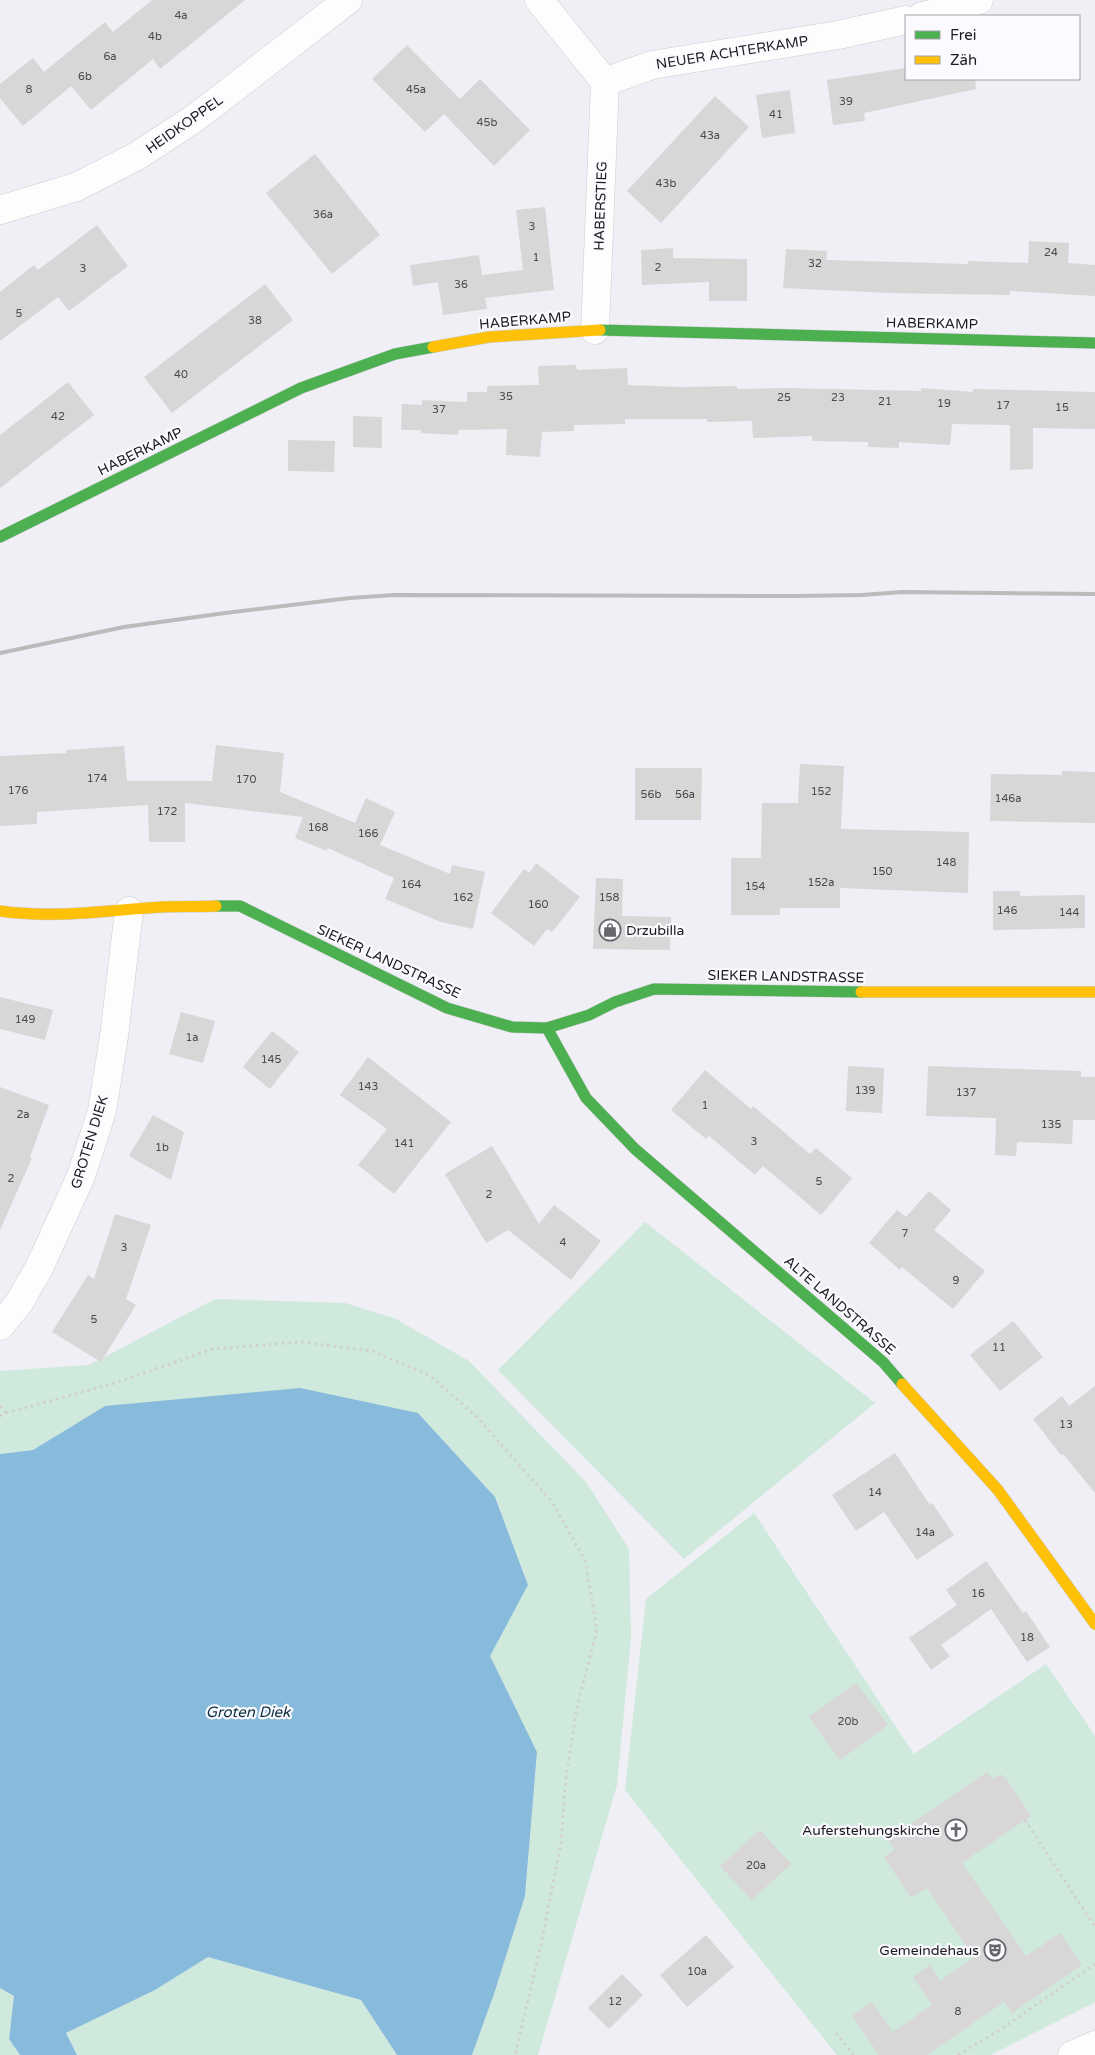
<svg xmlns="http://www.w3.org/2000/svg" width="1095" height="2055" font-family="'Varela Round',sans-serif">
	<rect width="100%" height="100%" fill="#efeff5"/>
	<!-- green -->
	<g fill="#cfe9dd">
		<path d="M 645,1222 L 875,1403 L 684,1559 L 498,1370 Z"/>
		<path d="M 215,1299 L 345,1303 L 396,1319 L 469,1361 L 586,1482 L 629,1549 L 631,1638 L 617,1785 L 538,2055 L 472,2055 L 494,1994 L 525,1896 L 537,1752 L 489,1656 L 528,1585 L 495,1497 L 418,1413 L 105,1406 L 33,1450 L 0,1454 L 0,1371 L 89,1365 Z"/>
		<path d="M 754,1513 L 914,1754 L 1046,1664 L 1095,1736 L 1095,2002 L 991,2055 L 837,2055 L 625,1790 L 646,1599 Z"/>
		<path d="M 208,1957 L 361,2000 L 397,2055 L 77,2055 L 66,2033 L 155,1990 Z"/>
		<path d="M 0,1988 L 14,1996 L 9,2039 L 20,2055 L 0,2055 Z"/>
	</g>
	<!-- water -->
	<path fill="#88bbdb" d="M 300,1388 L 418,1413 L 495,1497 L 528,1585 L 490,1656 L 537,1752 L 525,1896 L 494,1994 L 472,2055 L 397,2055 L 361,2000 L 208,1957 L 155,1990 L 66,2033 L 77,2055 L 20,2055 L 9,2039 L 14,1996 L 0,1988 L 0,1454 L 33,1450 L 105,1406 Z"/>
	<!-- building -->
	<g fill="#d8d6d7">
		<path d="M 152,0 L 245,0 L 160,69 L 153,59 L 91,110 L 71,86 L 23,126 L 0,98 L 0,84 L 33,58 L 44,72 L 105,22 L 113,32 Z"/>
		<path d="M 407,45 L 460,99 L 480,79 L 530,130 L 494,166 L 444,114 L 425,132 L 372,79 Z"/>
		<path d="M 906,68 L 906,79 L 975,79 L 976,89 L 864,113 L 865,121 L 833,125 L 827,80 Z"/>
		<path d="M 790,90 L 795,133 L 762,138 L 756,95 Z"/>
		<path d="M 715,96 L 749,127 L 661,223 L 627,191 Z"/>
		<path d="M 315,154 L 380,235 L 332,274 L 266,193 Z"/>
		<path d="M 545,207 L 554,290 L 485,298 L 487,309 L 443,315 L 438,282 L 413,286 L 410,265 L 479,255 L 482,275 L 523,270 L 516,210 Z"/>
		<path d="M 97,225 L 128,266 L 69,311 L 58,297 L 0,341 L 0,292 L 34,265 L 38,270 Z"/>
		<path d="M 1029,241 L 1069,243 L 1068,263 L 1095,265 L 1095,296 L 1010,291 L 1010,295 L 890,293 L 783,288 L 786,249 L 827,251 L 826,260 L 968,264 L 968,261 L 1028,263 Z"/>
		<path d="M 673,248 L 673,258 L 747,259 L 747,301 L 709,301 L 709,282 L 642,285 L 641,250 Z"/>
		<path d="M 265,284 L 293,320 L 172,413 L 144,377 Z"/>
		<path d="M 576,365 L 577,370 L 627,368 L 628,385 L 683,387 L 737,386 L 737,389 L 786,388 L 921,391 L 921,388 L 973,392 L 973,389 L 1095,392 L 1095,429 L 1033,428 L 1033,469 L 1010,470 L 1010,425 L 952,424 L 950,445 L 899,442 L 899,448 L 868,447 L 868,442 L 812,441 L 812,436 L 753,438 L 752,421 L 707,422 L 707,419 L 625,419 L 625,424 L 574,425 L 574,431 L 542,432 L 540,457 L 506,455 L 507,429 L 459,430 L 458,435 L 421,433 L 421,430 L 401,430 L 402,404 L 422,405 L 422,400 L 467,402 L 467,392 L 487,392 L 487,386 L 539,385 L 538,366 Z"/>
		<path d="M 68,382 L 94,415 L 0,488 L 0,435 Z"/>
		<path d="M 353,416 L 382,417 L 382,448 L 353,447 Z"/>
		<path d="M 288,440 L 335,441 L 334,472 L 288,471 Z"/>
		<path d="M 216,745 L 284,753 L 280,792 L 355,823 L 366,798 L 395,812 L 380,845 L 450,874 L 452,865 L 485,872 L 473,929 L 441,922 L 385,899 L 394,878 L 328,848 L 327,851 L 295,838 L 303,817 L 185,803 L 185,842 L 149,842 L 148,805 L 37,812 L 37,824 L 0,826 L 0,756 L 66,753 L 66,750 L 124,746 L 127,781 L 212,781 Z"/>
		<path d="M 800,764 L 844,766 L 841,829 L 969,832 L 968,893 L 840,888 L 840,908 L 780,908 L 780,915 L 731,915 L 731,858 L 761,858 L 762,803 L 798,803 Z"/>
		<path d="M 635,768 L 702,768 L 701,820 L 635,820 Z"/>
		<path d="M 1062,771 L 1095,772 L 1095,823 L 990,821 L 991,774 L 1062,775 Z"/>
		<path d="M 536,863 L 580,897 L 552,932 L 547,929 L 534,946 L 491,913 L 524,869 L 529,873 Z"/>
		<path d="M 596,878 L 623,879 L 622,916 L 671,917 L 670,950 L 593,949 Z"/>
		<path d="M 993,891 L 1020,891 L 1020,896 L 1085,895 L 1085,928 L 993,930 Z"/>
		<path d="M 0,997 L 53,1010 L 45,1040 L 0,1029 Z"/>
		<path d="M 181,1012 L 215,1021 L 203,1063 L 169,1054 Z"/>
		<path d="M 272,1031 L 299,1052 L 270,1089 L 243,1067 Z"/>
		<path d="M 368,1057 L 451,1122 L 394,1194 L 358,1165 L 387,1129 L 340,1095 Z"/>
		<path d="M 848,1066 L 884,1068 L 882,1113 L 846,1111 Z"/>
		<path d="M 928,1066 L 1081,1071 L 1081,1077 L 1095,1077 L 1095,1120 L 1073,1120 L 1072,1144 L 1017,1142 L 1016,1156 L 995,1155 L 996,1118 L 926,1116 Z"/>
		<path d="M 705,1070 L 751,1109 L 753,1106 L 810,1154 L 816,1148 L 852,1178 L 821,1215 L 763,1166 L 755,1175 L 709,1136 L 706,1139 L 671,1110 Z"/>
		<path d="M 0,1087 L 49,1105 L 30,1157 L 32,1158 L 0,1230 Z"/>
		<path d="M 153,1115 L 184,1132 L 171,1180 L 129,1156 Z"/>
		<path d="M 492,1146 L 539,1224 L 554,1205 L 601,1241 L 571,1280 L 508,1230 L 486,1243 L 445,1174 Z"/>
		<path d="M 929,1191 L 951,1210 L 934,1230 L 985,1271 L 953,1309 L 902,1267 L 900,1270 L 869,1243 L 897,1210 L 906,1217 Z"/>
		<path d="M 115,1214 L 151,1225 L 126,1299 L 136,1305 L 101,1362 L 52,1332 L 88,1275 L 94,1279 Z"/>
		<path d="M 1013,1321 L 1043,1357 L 1000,1391 L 970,1355 Z"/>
		<path d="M 1095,1386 L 1095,1493 L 1063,1454 L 1061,1455 L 1033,1419 L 1062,1396 L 1069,1406 Z"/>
		<path d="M 895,1453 L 930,1505 L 932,1503 L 954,1535 L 917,1560 L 884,1512 L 856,1531 L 832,1495 Z"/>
		<path d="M 986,1561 L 1023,1613 L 1026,1611 L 1050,1647 L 1027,1662 L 991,1609 L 941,1645 L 950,1656 L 931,1670 L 909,1638 L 957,1605 L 946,1590 Z"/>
		<path d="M 856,1683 L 888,1725 L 840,1760 L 809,1717 Z"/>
		<path d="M 987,1772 L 992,1779 L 1001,1774 L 1004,1778 L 1005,1777 L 1031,1816 L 962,1863 L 1026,1956 L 1060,1933 L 1082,1965 L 1012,2013 L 1004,2002 L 927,2055 L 879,2055 L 852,2016 L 872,2002 L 893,2032 L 932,2005 L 913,1977 L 930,1965 L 940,1981 L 974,1957 L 927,1888 L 911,1898 L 884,1857 L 895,1850 L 888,1840 Z"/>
		<path d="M 760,1830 L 791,1864 L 752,1900 L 720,1866 Z"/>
		<path d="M 706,1935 L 734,1967 L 687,2007 L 660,1975 Z"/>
		<path d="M 622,1974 L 643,1995 L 609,2029 L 588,2008 Z"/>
	</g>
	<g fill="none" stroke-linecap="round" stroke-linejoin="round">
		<!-- street casing -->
		<g stroke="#ccccd1" stroke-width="29">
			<g id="street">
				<path d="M 539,0 L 605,82 L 652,65 L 838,35 L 906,20"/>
				<path d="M 922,16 L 950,10 L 979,0"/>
				<path d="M 0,210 L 76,187 L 137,156 L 195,118 L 348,0"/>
				<path d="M 595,330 L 605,82"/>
				<path d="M 0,1326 L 19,1303 L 40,1266 L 81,1176 L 102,1111 L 114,1036 L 129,911"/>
				<path d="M 1072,2055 L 1095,2045"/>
			</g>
		</g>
		<!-- fast casing -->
		<g stroke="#ccccd1" stroke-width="12">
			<g id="fast">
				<path d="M 600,330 L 1095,343"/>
				<path d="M 0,537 L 301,388 L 395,354 L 433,347"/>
				<path d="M 216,906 L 240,906 L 447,1008 L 512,1027 L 547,1028 L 589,1015 L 615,1002 L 654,989 L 861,992"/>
				<path d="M 547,1028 L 586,1098 L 635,1149 L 883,1362 L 902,1384"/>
			</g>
		</g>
		<!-- slow casing -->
		<g stroke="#ccccd1" stroke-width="12">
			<g id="slow">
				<path d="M 433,347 L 489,337 L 600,330"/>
				<path d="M 0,911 C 54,919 108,910 162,907 C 180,906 198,907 216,906"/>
				<path d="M 861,992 L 1095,992"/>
				<path d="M 902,1384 L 998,1490 L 1095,1624"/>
			</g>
		</g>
		<!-- path -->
		<g stroke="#d0d0d2" stroke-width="3" stroke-dasharray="2.5 4" stroke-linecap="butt">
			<path d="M 0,1406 L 6,1413"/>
			<path d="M 0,1416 L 6,1413 L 115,1383 L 213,1349 L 301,1342 L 372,1351 L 429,1375 L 476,1416 L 552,1502 L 585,1560 L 597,1630 L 577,1707 L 566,1778 L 561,1843 L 541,1945 L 515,2055"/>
			<path d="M 1025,1820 L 1095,1927"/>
			<path d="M 836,2033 L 853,2055"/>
			<path d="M 958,2055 L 1001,2029 L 1095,1964"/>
		</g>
		<!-- street -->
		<use href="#street" stroke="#fdfdfe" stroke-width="28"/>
		<!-- fast -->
		<use href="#fast" stroke="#4caf50" stroke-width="11"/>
		<!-- slow -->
		<use href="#slow" stroke="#ffc107" stroke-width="11"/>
		<!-- rail -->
		<path stroke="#bbbbbc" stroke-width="4" d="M 0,653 L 124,627 L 225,613 L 350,598 L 394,595 L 795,596 L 862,595 L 902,592 L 1095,594"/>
	</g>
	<!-- icons -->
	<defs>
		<g id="shop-ring" transform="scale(1.125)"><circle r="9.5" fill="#fafaff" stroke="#66666b" stroke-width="1.5"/><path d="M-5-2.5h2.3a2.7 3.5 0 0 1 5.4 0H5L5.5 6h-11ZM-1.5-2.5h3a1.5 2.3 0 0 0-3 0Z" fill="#66666b"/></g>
		<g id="church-ring" transform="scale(1.125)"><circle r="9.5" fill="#fafaff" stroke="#66666b" stroke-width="1.5"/><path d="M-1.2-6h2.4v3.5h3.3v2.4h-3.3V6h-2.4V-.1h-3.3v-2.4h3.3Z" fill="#66666b"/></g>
		<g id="theatre-ring" transform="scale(1.125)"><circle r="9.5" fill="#fafaff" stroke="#66666b" stroke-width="1.5"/><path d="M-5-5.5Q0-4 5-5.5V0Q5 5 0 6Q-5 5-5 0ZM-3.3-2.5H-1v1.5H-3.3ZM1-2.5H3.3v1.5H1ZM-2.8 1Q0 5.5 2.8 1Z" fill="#66666b"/></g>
	</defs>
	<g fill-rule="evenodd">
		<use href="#shop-ring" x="610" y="930"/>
		<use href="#church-ring" x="956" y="1830"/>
		<use href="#theatre-ring" x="995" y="1950"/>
	</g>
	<g text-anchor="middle" stroke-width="4.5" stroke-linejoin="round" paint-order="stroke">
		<!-- number labels -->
		<g font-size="11" fill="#4b4a4e">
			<text x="181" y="19">4a</text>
			<text x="155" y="40">4b</text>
			<text x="110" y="60">6a</text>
			<text x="85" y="80">6b</text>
			<text x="29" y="93">8</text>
			<text x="416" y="93">45a</text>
			<text x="846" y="105">39</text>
			<text x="776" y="118">41</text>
			<text x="487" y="126">45b</text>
			<text x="710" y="139">43a</text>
			<text x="666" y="187">43b</text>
			<text x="323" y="218">36a</text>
			<text x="532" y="230">3</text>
			<text x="1051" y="256">24</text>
			<text x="536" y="261">1</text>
			<text x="815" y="267">32</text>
			<text x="658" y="271">2</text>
			<text x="83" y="272">3</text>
			<text x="461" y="288">36</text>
			<text x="19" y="317">5</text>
			<text x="255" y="324">38</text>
			<text x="181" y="378">40</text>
			<text x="506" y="400">35</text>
			<text x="784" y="401">25</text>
			<text x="838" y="401">23</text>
			<text x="885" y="405">21</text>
			<text x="944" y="407">19</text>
			<text x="1003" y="409">17</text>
			<text x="1062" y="411">15</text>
			<text x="439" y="413">37</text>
			<text x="58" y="420">42</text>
			<text x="97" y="782">174</text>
			<text x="246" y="783">170</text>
			<text x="18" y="794">176</text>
			<text x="821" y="795">152</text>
			<text x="651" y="798">56b</text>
			<text x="685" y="798">56a</text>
			<text x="1008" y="802">146a</text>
			<text x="167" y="815">172</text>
			<text x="318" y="831">168</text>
			<text x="368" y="837">166</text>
			<text x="946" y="866">148</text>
			<text x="882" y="875">150</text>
			<text x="821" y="886">152a</text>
			<text x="411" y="888">164</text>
			<text x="755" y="890">154</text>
			<text x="463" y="901">162</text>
			<text x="609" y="901">158</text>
			<text x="538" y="908">160</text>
			<text x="1007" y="914">146</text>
			<text x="1069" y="916">144</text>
			<text x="25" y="1023">149</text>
			<text x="192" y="1041">1a</text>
			<text x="271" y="1063">145</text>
			<text x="368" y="1090">143</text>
			<text x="865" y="1094">139</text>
			<text x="966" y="1096">137</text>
			<text x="705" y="1109">1</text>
			<text x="23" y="1118">2a</text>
			<text x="1051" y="1128">135</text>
			<text x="754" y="1145">3</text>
			<text x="404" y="1147">141</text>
			<text x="162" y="1151">1b</text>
			<text x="11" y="1182">2</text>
			<text x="819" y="1185">5</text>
			<text x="489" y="1198">2</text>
			<text x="905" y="1237">7</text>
			<text x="563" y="1246">4</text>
			<text x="124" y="1251">3</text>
			<text x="956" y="1284">9</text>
			<text x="94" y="1323">5</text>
			<text x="999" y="1351">11</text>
			<text x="1066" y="1428">13</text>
			<text x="875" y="1496">14</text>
			<text x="925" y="1536">14a</text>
			<text x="978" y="1597">16</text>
			<text x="1027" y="1641">18</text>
			<text x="848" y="1725">20b</text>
			<text x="756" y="1869">20a</text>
			<text x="697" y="1975">10a</text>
			<text x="615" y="2005">12</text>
			<text x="958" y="2015">8</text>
		</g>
		<!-- street labels -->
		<g font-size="14" fill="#1c1c20" stroke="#fafaff">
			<text transform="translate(732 52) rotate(-9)" y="5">NEUER ACHTERKAMP</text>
			<text transform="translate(184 124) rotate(-35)" y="5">HEIDKOPPEL</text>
			<text transform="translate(600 206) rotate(-88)" y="5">HABERSTIEG</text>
			<text transform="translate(525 320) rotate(-5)" y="5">HABERKAMP</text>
			<text transform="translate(932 323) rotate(1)" y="5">HABERKAMP</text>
			<text transform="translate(140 451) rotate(-26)" y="5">HABERKAMP</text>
			<text transform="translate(389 961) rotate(25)" y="5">SIEKER LANDSTRASSE</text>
			<text transform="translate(786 976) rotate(1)" y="5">SIEKER LANDSTRASSE</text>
			<text transform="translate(89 1142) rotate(-73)" y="5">GROTEN DIEK</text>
			<text transform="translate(840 1305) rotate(41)" y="5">ALTE LANDSTRASSE</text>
		</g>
		<!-- poi labels -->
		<g font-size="14" fill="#1c1c20" stroke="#fafaff" text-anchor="end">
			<text x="626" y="935" text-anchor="start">Drzubilla</text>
			<text x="940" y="1835">Auferstehungskirche</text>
			<text x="979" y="1955">Gemeindehaus</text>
		</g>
		<!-- water labels -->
		<g font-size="15" font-style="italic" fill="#0b2d3f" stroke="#fafaff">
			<text x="248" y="1717">Groten Diek</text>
		</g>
	</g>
	<!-- legend -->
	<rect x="905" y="15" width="175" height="65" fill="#fafaff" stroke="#a1a1a6"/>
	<rect x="915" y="31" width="25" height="8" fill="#4caf50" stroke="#a1a1a6"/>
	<text x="950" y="40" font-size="15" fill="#1c1c20">Frei</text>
	<rect x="915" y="56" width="25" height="8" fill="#ffc107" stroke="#a1a1a6"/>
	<text x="950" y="65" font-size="15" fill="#1c1c20">Zäh</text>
</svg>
